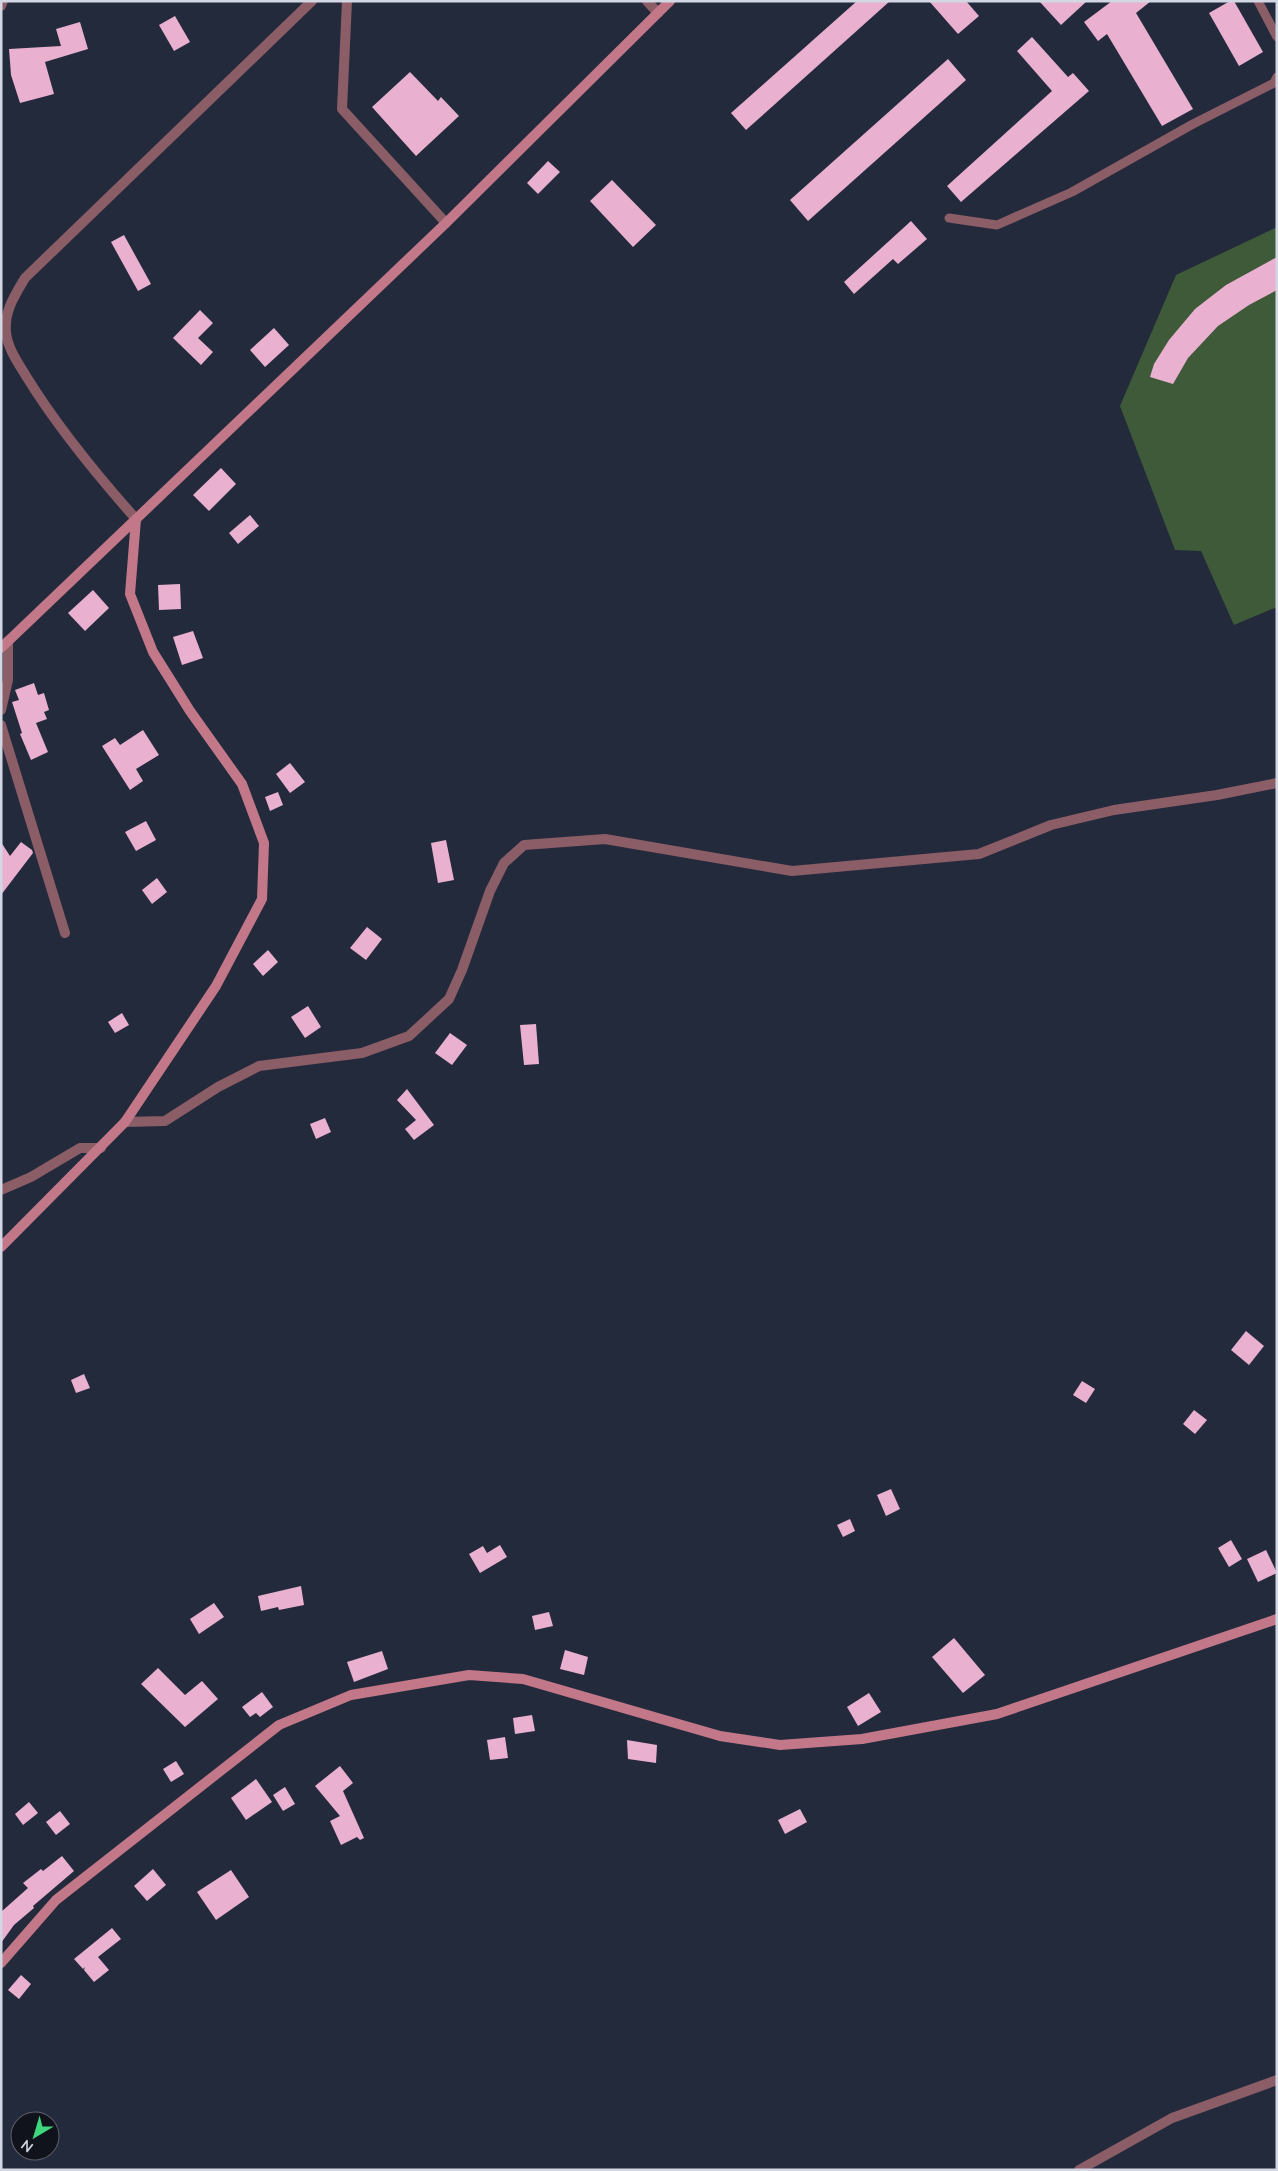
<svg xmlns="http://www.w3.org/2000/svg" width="1278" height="2171" font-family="Mulish,sans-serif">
	<rect width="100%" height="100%" fill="#232a3c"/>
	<!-- pitch -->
	<path fill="#3e5a39" d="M 1277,227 L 1277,607 L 1234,625 L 1201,551 L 1175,550 L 1120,406 L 1176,275 Z"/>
	<!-- building -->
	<g fill="#e9b0d0">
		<path d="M 857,1 L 890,1 L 746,130 L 731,113 Z"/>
		<path d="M 929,1 L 966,1 L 979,16 L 958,34 Z"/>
		<path d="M 1039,1 L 1087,1 L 1061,25 Z"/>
		<path d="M 1112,1 L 1151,1 L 1136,13 L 1193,109 L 1162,126 L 1107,34 L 1098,41 L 1084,22 Z"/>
		<path d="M 1230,1 L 1234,1 L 1263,52 L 1239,66 L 1209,13 Z"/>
		<path d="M 175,16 L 190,42 L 174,51 L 159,25 Z"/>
		<path d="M 80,22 L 88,49 L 45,62 L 54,94 L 20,103 L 11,75 L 9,49 L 61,46 L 56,29 Z"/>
		<path d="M 1032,37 L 1068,77 L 1073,73 L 1089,91 L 961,202 L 947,186 L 1052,91 L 1017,51 Z"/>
		<path d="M 948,59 L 966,80 L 808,221 L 790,200 Z"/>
		<path d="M 410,72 L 438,101 L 441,97 L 459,116 L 416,156 L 372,107 Z"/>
		<path d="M 548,161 L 560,172 L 538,194 L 527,183 Z"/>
		<path d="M 612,180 L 656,225 L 633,247 L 590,201 Z"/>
		<path d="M 911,221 L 927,239 L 898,264 L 893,259 L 854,294 L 844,282 Z"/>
		<path d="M 124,235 L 151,284 L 138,291 L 111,242 Z"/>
		<path d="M 1277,257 L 1277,290 L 1249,305 L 1218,326 L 1188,358 L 1173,384 L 1150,377 L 1154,364 L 1169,340 L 1195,309 L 1226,285 Z"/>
		<path d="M 200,310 L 213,323 L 198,338 L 213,352 L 201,365 L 173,338 Z"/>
		<path d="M 274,328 L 289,345 L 265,367 L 250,350 Z"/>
		<path d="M 221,468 L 236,484 L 209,511 L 193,495 Z"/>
		<path d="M 250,515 L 259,526 L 238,544 L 229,533 Z"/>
		<path d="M 180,584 L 181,609 L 159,610 L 158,585 Z"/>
		<path d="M 93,590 L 109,608 L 85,631 L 68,613 Z"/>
		<path d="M 193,631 L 203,658 L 182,665 L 173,637 Z"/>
		<path d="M 34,683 L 38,695 L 44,693 L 49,710 L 44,712 L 47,719 L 36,723 L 48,752 L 31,760 L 20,734 L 22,733 L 12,702 L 19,700 L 15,690 Z"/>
		<path d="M 143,730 L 159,755 L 136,769 L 143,781 L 130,790 L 102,746 L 115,738 L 120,745 Z"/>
		<path d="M 290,763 L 305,782 L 290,793 L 276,774 Z"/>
		<path d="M 278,792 L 283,805 L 270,811 L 265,797 Z"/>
		<path d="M 146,821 L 156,840 L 136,851 L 125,832 Z"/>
		<path d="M 446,840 L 454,880 L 438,883 L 431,843 Z"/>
		<path d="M 1,842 L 10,856 L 21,842 L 32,850 L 33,853 L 1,895 Z"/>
		<path d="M 157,878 L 167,892 L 152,904 L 142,890 Z"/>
		<path d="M 367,927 L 382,939 L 366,960 L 350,948 Z"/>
		<path d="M 268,950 L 278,962 L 263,976 L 253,964 Z"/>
		<path d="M 308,1006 L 321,1027 L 305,1038 L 291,1017 Z"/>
		<path d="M 122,1013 L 129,1025 L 115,1033 L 108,1022 Z"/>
		<path d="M 536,1024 L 539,1064 L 524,1065 L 520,1025 Z"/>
		<path d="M 450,1033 L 467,1045 L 452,1065 L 435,1053 Z"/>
		<path d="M 407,1089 L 434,1125 L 414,1140 L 405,1129 L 416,1120 L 397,1100 Z"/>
		<path d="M 325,1118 L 331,1132 L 316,1139 L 310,1124 Z"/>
		<path d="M 1246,1331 L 1264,1346 L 1249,1365 L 1231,1350 Z"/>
		<path d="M 84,1374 L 90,1388 L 76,1393 L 71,1380 Z"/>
		<path d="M 1082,1381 L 1095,1389 L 1086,1403 L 1073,1395 Z"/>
		<path d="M 1194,1410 L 1207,1420 L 1195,1434 L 1183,1424 Z"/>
		<path d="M 891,1489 L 900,1509 L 886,1516 L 877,1495 Z"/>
		<path d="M 850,1519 L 855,1531 L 843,1537 L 837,1525 Z"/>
		<path d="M 1231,1540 L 1242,1559 L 1229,1567 L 1218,1548 Z"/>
		<path d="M 500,1545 L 507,1557 L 480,1573 L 469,1554 L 483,1546 L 487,1553 Z"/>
		<path d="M 1266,1550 L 1277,1573 L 1258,1582 L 1247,1559 Z"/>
		<path d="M 301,1586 L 304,1605 L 279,1610 L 278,1607 L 261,1611 L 258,1596 Z"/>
		<path d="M 214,1603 L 224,1617 L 199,1634 L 190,1619 Z"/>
		<path d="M 549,1612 L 553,1626 L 535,1630 L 532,1616 Z"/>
		<path d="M 954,1638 L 985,1675 L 963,1693 L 932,1657 Z"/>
		<path d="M 565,1650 L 588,1657 L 584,1675 L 560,1669 Z"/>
		<path d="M 382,1651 L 388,1669 L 354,1682 L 347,1662 Z"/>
		<path d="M 158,1668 L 185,1695 L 202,1681 L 218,1699 L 185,1727 L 141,1684 Z"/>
		<path d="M 262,1692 L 273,1707 L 260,1717 L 256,1713 L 250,1717 L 242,1707 Z"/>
		<path d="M 869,1693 L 881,1712 L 858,1726 L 847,1707 Z"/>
		<path d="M 532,1715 L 535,1731 L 515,1734 L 513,1718 Z"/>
		<path d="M 505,1737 L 508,1758 L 490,1760 L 487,1740 Z"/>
		<path d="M 627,1740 L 657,1745 L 656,1763 L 628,1759 Z"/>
		<path d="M 176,1761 L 184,1774 L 171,1782 L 163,1769 Z"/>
		<path d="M 340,1766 L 353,1783 L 343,1791 L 364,1838 L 360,1840 L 357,1837 L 341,1845 L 330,1821 L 340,1816 L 315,1786 Z"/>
		<path d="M 256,1779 L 272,1802 L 246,1820 L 231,1798 Z"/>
		<path d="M 285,1787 L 295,1804 L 283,1811 L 273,1795 Z"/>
		<path d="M 29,1802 L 38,1813 L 23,1825 L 15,1814 Z"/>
		<path d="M 800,1809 L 807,1822 L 785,1834 L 778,1820 Z"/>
		<path d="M 60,1811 L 70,1824 L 56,1835 L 46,1822 Z"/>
		<path d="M 62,1856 L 74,1871 L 33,1906 L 34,1908 L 14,1925 L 1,1943 L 1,1912 L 28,1888 L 23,1883 L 41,1869 L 43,1871 Z"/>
		<path d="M 153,1869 L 166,1885 L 147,1901 L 134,1886 Z"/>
		<path d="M 231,1870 L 249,1897 L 216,1920 L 197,1892 Z"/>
		<path d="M 112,1928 L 121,1939 L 98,1957 L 109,1970 L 94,1982 L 84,1970 L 85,1967 L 83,1969 L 74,1959 Z"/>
		<path d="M 21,1975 L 31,1984 L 19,1999 L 8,1990 Z"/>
	</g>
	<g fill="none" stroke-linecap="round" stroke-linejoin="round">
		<!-- lane -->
		<g stroke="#8b5d67" stroke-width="9">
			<path d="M 1258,1 L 1277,37"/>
			<path d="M 949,218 L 997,225 L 1072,192 L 1193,124 L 1274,83 L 1277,77"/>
		</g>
		<!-- street -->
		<g stroke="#8b5d67" stroke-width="10">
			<path d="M 347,1 L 342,109 L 446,223"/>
			<path d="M 647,1 L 658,13"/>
			<path d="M 1,6 L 3,1"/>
			<path d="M 136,519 C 96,474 58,428 26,376 C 18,363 7,347 6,332 C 4,311 15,295 25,278 L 312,1"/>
			<path d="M 1,710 L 8,680 L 8,641"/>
			<path d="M 1,725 L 65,933"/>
			<path d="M 125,1122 L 165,1121 L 218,1087 L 259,1066 L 362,1053 L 409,1036 L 449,999 L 462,970 L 490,891 L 504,863 L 524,845 L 605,839 L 792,871 L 979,854 L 1051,825 L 1114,810 L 1217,795 L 1277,783"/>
			<path d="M 1,1190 L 31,1177 L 80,1148 L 101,1148"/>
			<path d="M 1079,2170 L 1172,2118 L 1277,2080"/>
		</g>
		<!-- secondary -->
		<g stroke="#c27888" stroke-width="10">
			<path d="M 1,648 L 446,223 L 670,1"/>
			<path d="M 1,1247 L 125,1122 L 216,986 L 262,899 L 264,843 L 242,784 L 190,711 L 153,652 L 130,594 L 136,519"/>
			<path d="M 1,1963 L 56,1900 L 279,1725 L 351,1695 L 469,1675 L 523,1679 L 720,1736 L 780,1745 L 862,1739 L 997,1714 L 1277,1619"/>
		</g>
	</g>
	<!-- border -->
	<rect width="1278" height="2171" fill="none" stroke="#d2d7e3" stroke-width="5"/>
	<!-- north arrow -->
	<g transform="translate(35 2136) rotate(218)"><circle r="24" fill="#10131b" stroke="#5e616b"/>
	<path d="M0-4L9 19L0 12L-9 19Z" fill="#3ed77d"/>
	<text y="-8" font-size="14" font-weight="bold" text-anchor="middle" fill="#d2d7e3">N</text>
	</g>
</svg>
